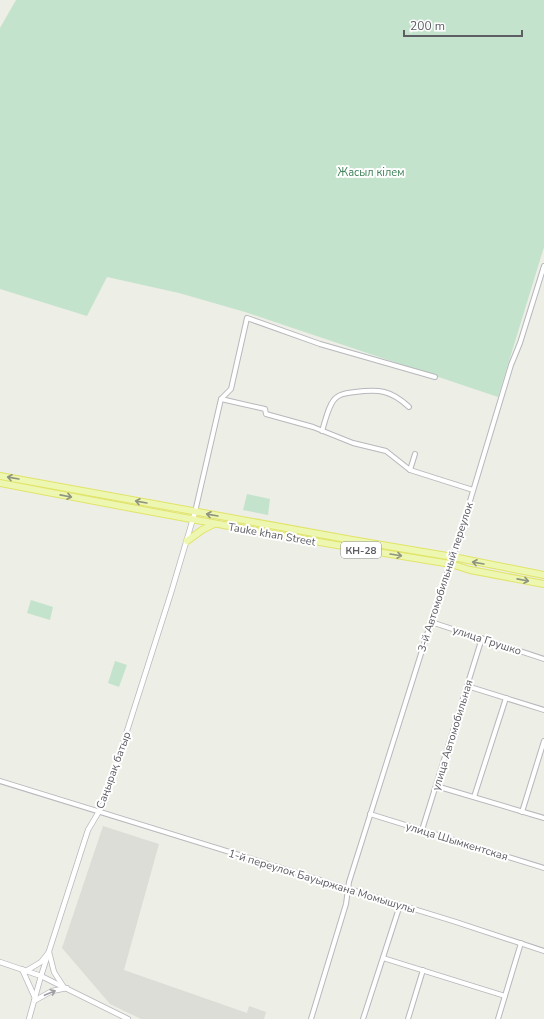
<svg xmlns="http://www.w3.org/2000/svg" width="544" height="1019" font-family="'Nunito Sans',sans-serif">
	<rect width="100%" height="100%" fill="#edeee5"/>
	<!-- industrial -->
	<path fill="#ddddd7" d="M 103,826 L 159,844 L 124,970 L 247,1013 L 249,1006 L 266,1012 L 264,1019 L 141,1019 L 110,1004 L 62,948 Z"/>
	<!-- green -->
	<g fill="#c4e3cd">
		<path d="M 16,0 L 544,0 L 544,247 L 498,397 L 245,312 L 179,293 L 107,277 L 87,316 L 0,289 L 0,28 Z"/>
		<path d="M 247,494 L 270,499 L 268,515 L 243,510 Z"/>
		<path d="M 31,600 L 53,607 L 50,620 L 27,613 Z"/>
		<path d="M 115,661 L 127,665 L 119,687 L 108,683 Z"/>
	</g>
	<g fill="none" stroke-linecap="round" stroke-linejoin="round">
		<!-- minor casing -->
		<g stroke="#b7b8be" stroke-width="6">
			<g id="minor">
				<path d="M 221,399 L 265,409 L 266,414 L 313,427 L 353,443 L 386,451 L 410,470 L 473,490"/>
				<path d="M 322,431 C 325,422 329,402 337,397 C 342,393 349,393 355,392 C 379,389 391,390 409,407"/>
				<path d="M 410,470 L 415,454"/>
				<path d="M 195,512 L 221,399 L 231,389 L 247,318 L 320,344 L 435,377"/>
				<path d="M 431,622 L 544,659"/>
				<path d="M 467,686 L 544,710"/>
				<path d="M 0,781 L 456,922 L 544,951"/>
				<path d="M 436,786 L 544,818"/>
				<path d="M 474,797 L 506,698"/>
				<path d="M 522,812 L 544,741"/>
				<path d="M 370,814 L 544,868"/>
				<path d="M 422,830 L 482,638"/>
				<path d="M 383,958 L 505,996"/>
				<path d="M 311,1019 L 346,904 L 349,882 L 431,622 L 447,573 L 451,564 L 511,365 L 520,343 L 544,266"/>
				<path d="M 363,1019 L 400,905"/>
				<path d="M 408,1019 L 423,970"/>
				<path d="M 498,1019 L 521,943"/>
			</g>
		</g>
		<!-- tertiary casing -->
		<g stroke="#b7b8be" stroke-width="6">
			<g id="tertiary">
				<path d="M 0,962 L 41,976 L 128,1019"/>
				<path d="M 22,969 L 35,998"/>
				<path d="M 26,971 L 41,962 L 49,952 L 54,972 L 63,986"/>
				<path d="M 34,1001 L 52,991 L 67,988"/>
				<path d="M 29,1019 L 41,976 L 88,830 L 104,803 L 171,593 L 195,512"/>
			</g>
		</g>
		<!-- primary casing -->
		<g stroke="#e1e468" stroke-width="8">
			<g id="primary">
				<path d="M 0,476 L 352,540 L 453,557 L 544,575"/>
				<path d="M 0,483 C 150,512 300,540 451,564 L 470,570 L 544,584"/>
				<path d="M 187,541 L 202,530 L 214,524"/>
			</g>
		</g>
		<!-- minor -->
		<use href="#minor" stroke="#fff" stroke-width="4"/>
		<!-- tertiary -->
		<use href="#tertiary" stroke="#fff" stroke-width="4.5"/>
		<!-- primary -->
		<use href="#primary" stroke="#edf7b1" stroke-width="6"/>
	</g>
	<!-- one-way arrows -->
	<defs><path id="oneway-shaft" d="M-6 0H5M1.5-3L5.5 0L1.5 3" fill="none" stroke-width="1.6" stroke-linecap="round" stroke-linejoin="round"/></defs>
	<g stroke="#8f947f">
		<use href="#oneway-shaft" transform="translate(13 478) rotate(-170)"/>
		<use href="#oneway-shaft" transform="translate(66 496) rotate(11)"/>
		<use href="#oneway-shaft" transform="translate(141 502) rotate(-170)"/>
		<use href="#oneway-shaft" transform="translate(212 515) rotate(-170)"/>
		<use href="#oneway-shaft" transform="translate(396 555) rotate(9)"/>
		<use href="#oneway-shaft" transform="translate(478 563) rotate(-170)"/>
		<use href="#oneway-shaft" transform="translate(523 580) rotate(11)"/>
	</g>
	<use stroke="#9e9ea2" href="#oneway-shaft" transform="translate(50 993) rotate(-23)"/>
	<g text-anchor="middle" stroke-width="4" stroke-linejoin="round" paint-order="stroke">
		<!-- shield labels -->
		<rect fill="#fff" stroke="#8e8e92" stroke-width="1" x="341" y="542" width="40" height="16" rx="3"/>
		<g font-size="10" font-weight="bold" fill="#5d5e64">
			<text x="361" y="554">КН-28</text>
		</g>
		<!-- park labels -->
		<g font-size="11" fill="#3e8256" stroke="#fff">
			<text x="371" y="176">Жасыл кілем</text>
		</g>
		<!-- street labels -->
		<g font-size="11" fill="#5d5e64" stroke="#fff">
			<text transform="translate(272 534) rotate(10)" y="4">Tauke khan Street</text>
			<text transform="translate(445 577) rotate(-72)" y="4">3-й Автомобильный переулок</text>
			<text transform="translate(487 640) rotate(18)" y="4">улица Грушко</text>
			<text transform="translate(452 735) rotate(-73)" y="4">улица Автомобильная</text>
			<text transform="translate(113 770) rotate(-70)" y="4">Саңырақ батыр</text>
			<text transform="translate(457 841) rotate(17)" y="4">улица Шымкентская</text>
			<text transform="translate(322 881) rotate(17)" y="4">1-й переулок Бауыржана Момышулы</text>
		</g>
	</g>
	<!-- scale -->
	<path d="M404 30v6h118v-6" fill="none" stroke="#5d5e64" stroke-width="2"/>
	<text x="410" y="30" font-size="12" fill="#5d5e64" stroke="#ffffff" stroke-width="3" paint-order="stroke">200 m</text>
</svg>
